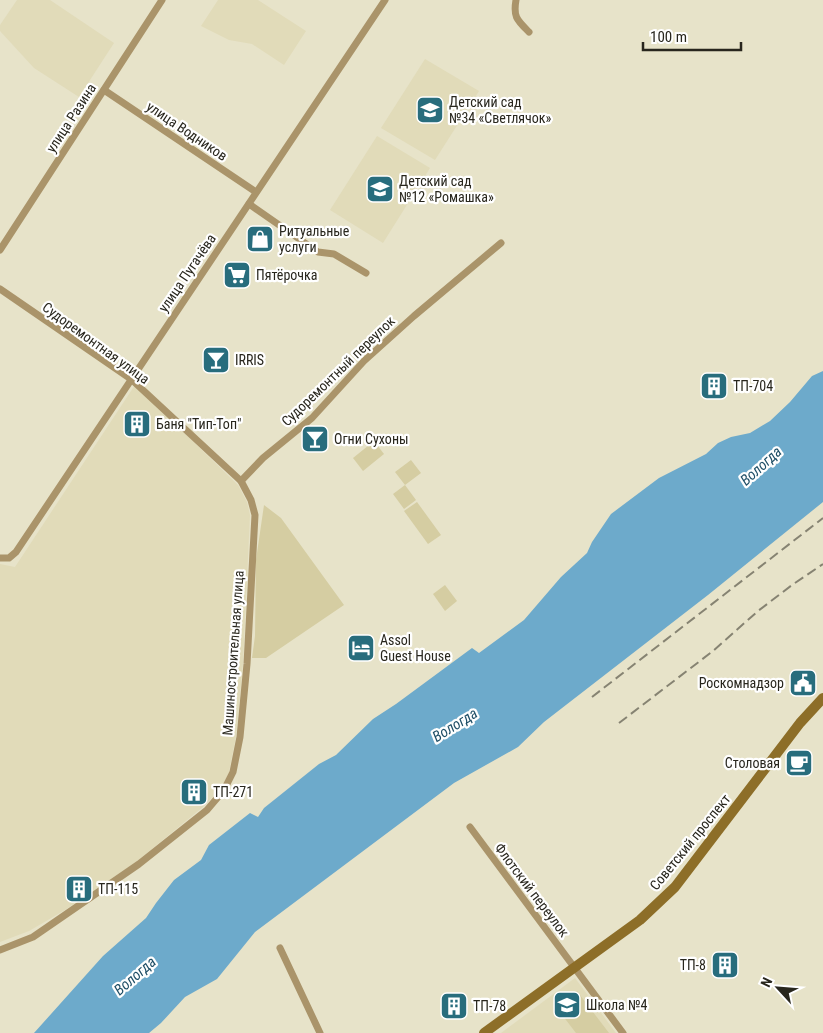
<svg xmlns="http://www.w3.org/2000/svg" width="823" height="1033" font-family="'Roboto Condensed',sans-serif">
	<rect width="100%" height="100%" fill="#e7e3c9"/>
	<!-- built -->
	<g fill="#e1dbb9">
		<path d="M 17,0 L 50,0 L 114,43 L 79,97 L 34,68 L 0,31 L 0,25 Z"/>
		<path d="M 218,0 L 258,0 L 306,31 L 284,65 L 252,44 L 229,40 L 201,26 Z"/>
		<path d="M 425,59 L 479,91 L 435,160 L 381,128 Z"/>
		<path d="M 377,136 L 430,168 L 383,243 L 330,210 Z"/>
		<path d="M 135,385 L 238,485 L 247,502 L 250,515 L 243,664 L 236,737 L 229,772 L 221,789 L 203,807 L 136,862 L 65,910 L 29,931 L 0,942 L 0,564 L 15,567 Z"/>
		<path d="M 575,978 L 616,1033 L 501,1033 Z"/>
	</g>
	<!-- green -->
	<g fill="#d5cda2">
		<path d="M 374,441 L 384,454 L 363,471 L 353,458 Z"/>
		<path d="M 411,460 L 421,473 L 405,485 L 416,500 L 404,509 L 393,494 L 405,485 L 395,472 Z"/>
		<path d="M 417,502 L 441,535 L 428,544 L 404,511 Z"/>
		<path d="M 264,505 L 281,518 L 344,605 L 266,658 L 252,658 L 255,636 L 256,560 Z"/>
		<path d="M 445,585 L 457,601 L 445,611 L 433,594 Z"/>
		<path d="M 577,991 L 609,1033 L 576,1033 L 556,1007 Z"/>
	</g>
	<!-- water -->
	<path fill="#6daacb" d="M 823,371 L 823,502 L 708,595 L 544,722 L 518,747 L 454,783 L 255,932 L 217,979 L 185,997 L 161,1023 L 149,1033 L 34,1033 L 103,956 L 146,918 L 156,903 L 174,880 L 201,860 L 209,845 L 250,813 L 258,817 L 264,808 L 319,764 L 336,755 L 373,719 L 396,704 L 472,648 L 479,653 L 524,620 L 561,577 L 587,553 L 592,542 L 611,514 L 659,478 L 706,454 L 718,443 L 731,437 L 750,433 L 770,421 L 790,402 L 812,376 Z"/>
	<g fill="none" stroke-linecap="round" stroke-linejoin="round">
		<!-- street -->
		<g stroke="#aa946a" stroke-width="7">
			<path d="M 516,0 C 513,17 517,20 529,32"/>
			<path d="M 104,90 L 256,192"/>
			<path d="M 249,204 L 318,252 L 334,254 L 366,273"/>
			<path d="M 0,250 L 162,0"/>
			<path d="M 0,289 L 131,379 L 241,481 L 251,500 L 255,515 L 247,664 L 240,737 L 233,772 L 224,790 L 207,810 L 139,864 L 33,937 L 0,950"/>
			<path d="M 241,481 L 263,458 L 312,418 L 364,361 L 414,316 L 501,243"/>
			<path d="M 0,558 L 9,558 L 16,552 L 385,0"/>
			<path d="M 470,827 L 623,1033"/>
			<path d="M 280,948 L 320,1033"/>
		</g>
		<!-- secondary -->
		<path stroke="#8d6e28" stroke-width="10" d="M 484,1033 L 640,920 L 675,887 L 800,723 L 823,698"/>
		<!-- rail -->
		<g stroke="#868372" stroke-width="2" stroke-dasharray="10 5" stroke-linecap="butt">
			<path d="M 592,697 L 823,518"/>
			<path d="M 619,723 L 713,651 L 758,611 L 792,585 L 823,564"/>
		</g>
	</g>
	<!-- icons -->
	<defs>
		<g id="school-square" transform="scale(1.4375)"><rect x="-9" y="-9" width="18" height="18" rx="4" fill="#286d7d" stroke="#fff"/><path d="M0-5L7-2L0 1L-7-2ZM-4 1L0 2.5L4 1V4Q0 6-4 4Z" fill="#fff"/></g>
		<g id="shop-square" transform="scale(1.4375)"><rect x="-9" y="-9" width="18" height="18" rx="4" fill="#286d7d" stroke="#fff"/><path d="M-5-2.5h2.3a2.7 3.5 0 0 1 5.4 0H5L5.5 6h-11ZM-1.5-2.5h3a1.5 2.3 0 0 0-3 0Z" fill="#fff"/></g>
		<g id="supermarket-square" transform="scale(1.4375)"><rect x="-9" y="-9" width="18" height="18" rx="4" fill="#286d7d" stroke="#fff"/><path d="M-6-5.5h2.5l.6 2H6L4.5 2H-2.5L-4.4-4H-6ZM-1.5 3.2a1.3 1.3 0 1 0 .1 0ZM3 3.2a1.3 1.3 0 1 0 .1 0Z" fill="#fff"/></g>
		<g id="bar-square" transform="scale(1.4375)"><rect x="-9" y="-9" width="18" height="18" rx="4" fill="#286d7d" stroke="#fff"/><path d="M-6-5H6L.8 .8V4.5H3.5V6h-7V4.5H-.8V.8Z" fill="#fff"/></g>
		<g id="building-square" transform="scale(1.4375)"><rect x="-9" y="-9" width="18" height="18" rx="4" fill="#286d7d" stroke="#fff"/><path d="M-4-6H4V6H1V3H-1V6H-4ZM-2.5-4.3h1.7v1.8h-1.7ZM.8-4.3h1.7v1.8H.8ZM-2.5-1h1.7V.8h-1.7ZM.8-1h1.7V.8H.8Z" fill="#fff"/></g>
		<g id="hotel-square" transform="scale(1.4375)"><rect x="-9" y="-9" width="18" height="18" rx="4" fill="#286d7d" stroke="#fff"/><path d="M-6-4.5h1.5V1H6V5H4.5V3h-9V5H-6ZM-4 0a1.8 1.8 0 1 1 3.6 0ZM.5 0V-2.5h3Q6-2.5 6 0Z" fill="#fff"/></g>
		<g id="civic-square" transform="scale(1.4375)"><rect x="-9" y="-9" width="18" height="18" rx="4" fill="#286d7d" stroke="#fff"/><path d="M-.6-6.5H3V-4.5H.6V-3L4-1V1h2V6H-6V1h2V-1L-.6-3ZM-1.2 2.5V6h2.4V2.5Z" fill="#fff"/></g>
		<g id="cafe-square" transform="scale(1.4375)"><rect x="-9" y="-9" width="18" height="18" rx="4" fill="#286d7d" stroke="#fff"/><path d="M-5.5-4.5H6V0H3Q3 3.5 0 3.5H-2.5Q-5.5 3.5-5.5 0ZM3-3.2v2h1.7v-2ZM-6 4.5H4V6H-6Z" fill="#fff"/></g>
	</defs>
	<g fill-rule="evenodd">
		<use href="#school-square" x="430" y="110"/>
		<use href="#school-square" x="380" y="189"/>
		<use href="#shop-square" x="260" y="239"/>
		<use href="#supermarket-square" x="237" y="275"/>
		<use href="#bar-square" x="216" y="360"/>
		<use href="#building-square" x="714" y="386"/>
		<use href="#building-square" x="137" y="424"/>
		<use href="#bar-square" x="315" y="439"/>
		<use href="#hotel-square" x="361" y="648"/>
		<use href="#civic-square" x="803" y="683"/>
		<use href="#cafe-square" x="799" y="763"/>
		<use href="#building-square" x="194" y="792"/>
		<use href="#building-square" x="79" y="889"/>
		<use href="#building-square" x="725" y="965"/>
		<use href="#school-square" x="567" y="1005"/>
		<use href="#building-square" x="454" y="1006"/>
	</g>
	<g text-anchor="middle" stroke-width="4.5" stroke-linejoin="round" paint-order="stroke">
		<!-- poi labels -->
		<g font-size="14" fill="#28261d" stroke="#fff" text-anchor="start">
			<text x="449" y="107">Детский сад<tspan x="449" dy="16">№34 «Светлячок»</tspan></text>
			<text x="399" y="186">Детский сад<tspan x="399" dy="16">№12 «Ромашка»</tspan></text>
			<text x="279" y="236">Ритуальные<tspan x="279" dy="16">услуги</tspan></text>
			<text x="256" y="280">Пятёрочка</text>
			<text x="235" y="365">IRRIS</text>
			<text x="733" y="391">ТП-704</text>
			<text x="156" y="429">Баня "Тип-Топ"</text>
			<text x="334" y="444">Огни Сухоны</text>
			<text x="380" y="645">Assol<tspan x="380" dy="16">Guest House</tspan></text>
			<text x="784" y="688" text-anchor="end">Роскомнадзор</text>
			<text x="780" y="768" text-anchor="end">Столовая</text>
			<text x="213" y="797">ТП-271</text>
			<text x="98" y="894">ТП-115</text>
			<text x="706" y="970" text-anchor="end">ТП-8</text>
			<text x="586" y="1010">Школа №4</text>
			<text x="473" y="1011">ТП-78</text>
		</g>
		<!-- street labels -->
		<g font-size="14" fill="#28261d" stroke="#fff">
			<text transform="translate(71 118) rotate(-57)" y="5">улица Разина</text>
			<text transform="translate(187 131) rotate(34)" y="5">улица Водников</text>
			<text transform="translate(187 273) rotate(-56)" y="5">улица Пугачёва</text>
			<text transform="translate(96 343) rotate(36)" y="5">Судоремонтная улица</text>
			<text transform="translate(338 371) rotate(-44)" y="5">Судоремонтный переулок</text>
			<text transform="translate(233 653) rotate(-86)" y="5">Машиностроительная улица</text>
			<text transform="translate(690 842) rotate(-51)" y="5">Советский проспект</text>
			<text transform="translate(532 890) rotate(53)" y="5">Флотский переулок</text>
		</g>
		<!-- water labels -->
		<g font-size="15" font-style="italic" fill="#1e4e66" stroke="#fff">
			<text transform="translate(761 466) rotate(-42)" y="5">Вологда</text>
			<text transform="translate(455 725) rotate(-32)" y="5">Вологда</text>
			<text transform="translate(135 976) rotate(-41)" y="5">Вологда</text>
		</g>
	</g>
	<!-- north arrow -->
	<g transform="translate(778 988) rotate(296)" stroke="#ffffff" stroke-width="4" paint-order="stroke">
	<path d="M0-4L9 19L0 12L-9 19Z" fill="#28261d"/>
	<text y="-8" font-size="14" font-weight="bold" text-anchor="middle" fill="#28261d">N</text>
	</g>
	<!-- scale -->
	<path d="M643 42v8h98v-8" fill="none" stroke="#28261d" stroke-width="2.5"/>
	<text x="650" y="42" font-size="15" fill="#28261d" stroke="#ffffff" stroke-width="4" paint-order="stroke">100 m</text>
</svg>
